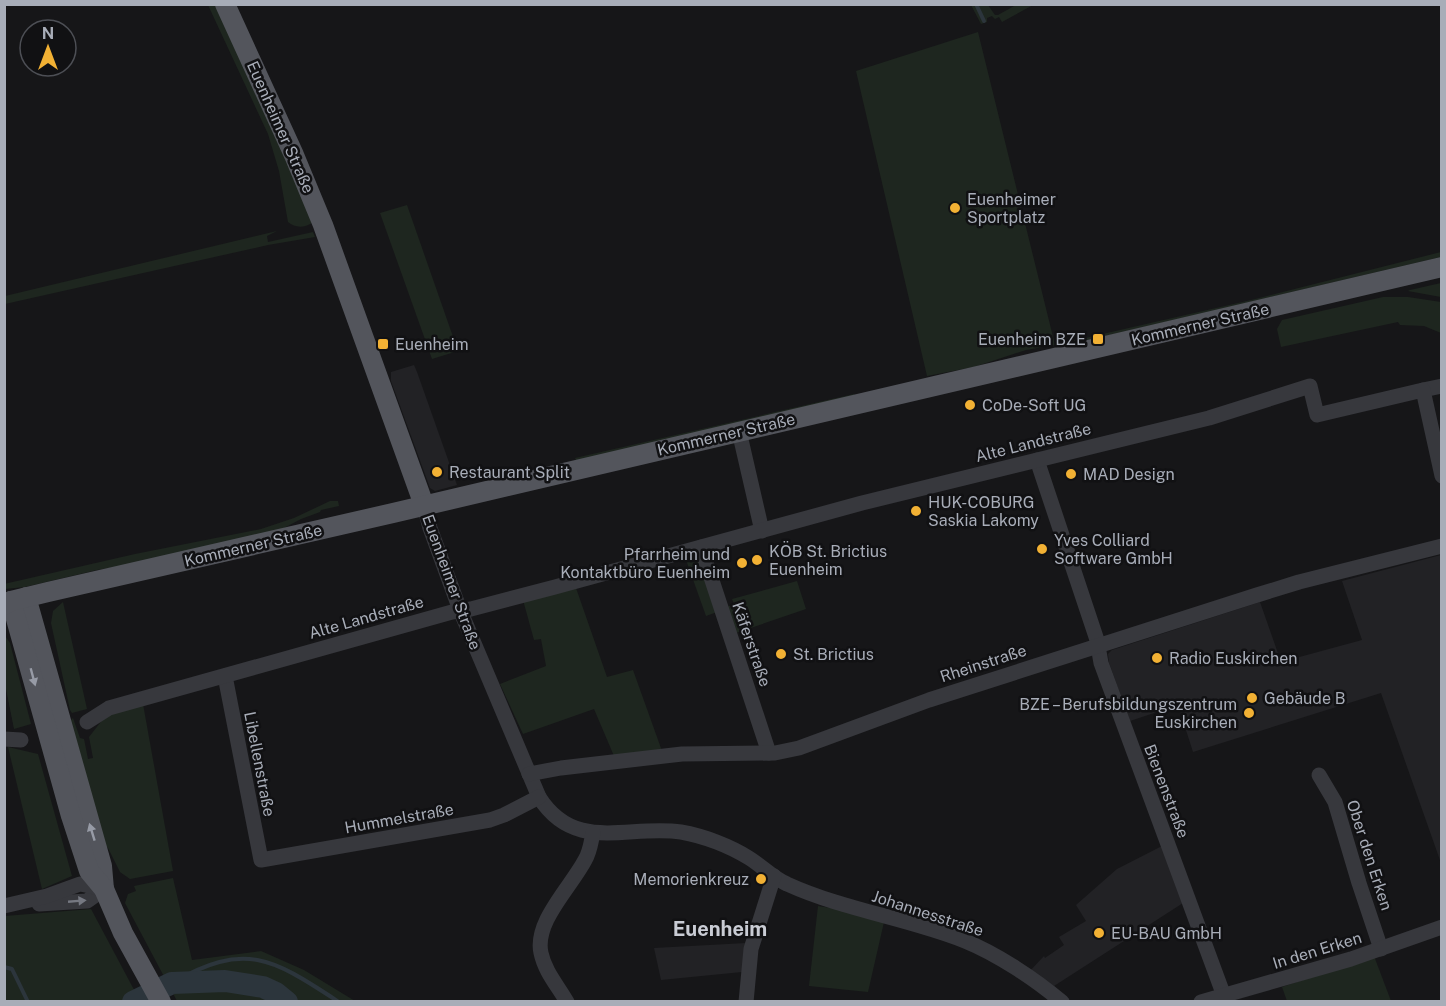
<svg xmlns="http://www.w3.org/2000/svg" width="1446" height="1006" font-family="'Public Sans',sans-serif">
	<rect width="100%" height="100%" fill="#161618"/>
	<!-- built -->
	<g fill="#222225">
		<path d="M 414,365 L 417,372 L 457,485 L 435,491 L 430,488 L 391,381 L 391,372 Z"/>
		<path d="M 1441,555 L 1441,863 L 1381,693 L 1193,752 L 1178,705 L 1130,721 L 1109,663 L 1108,654 L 1112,650 L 1260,602 L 1281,662 L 1362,640 L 1342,581 Z"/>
		<path d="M 1162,846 L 1183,903 L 1054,986 L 1030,971 L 1044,956 L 1045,958 L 1064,945 L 1059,937 L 1086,921 L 1076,905 L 1117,869 Z"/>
		<path d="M 746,943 L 742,972 L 661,980 L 654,948 Z"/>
	</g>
	<!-- green -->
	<g fill="#1e261f">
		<path d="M 208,5 L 217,5 L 283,147 L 312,223 C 304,228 295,228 288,222 L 279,171 L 268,134 Z"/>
		<path d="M 971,5 L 988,5 L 995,15 L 998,15 L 1016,5 L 1033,5 L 1002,22 L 999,17 L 995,19 L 992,16 L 987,18 L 987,22 L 981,24 Z"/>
		<path d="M 978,32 L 1055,345 L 1026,350 L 974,367 L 927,376 L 856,71 Z"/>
		<path d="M 407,205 L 458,351 L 432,359 L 380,213 Z"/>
		<path d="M 277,231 L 267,236 L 268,242 L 313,232 L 315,237 L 268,245 L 5,304 L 5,296 Z"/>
		<path d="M 1441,252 L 1441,257 L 1072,344 L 1072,341 L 1251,300 Z"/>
		<path d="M 1441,283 L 1441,297 L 1408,291 L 1410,290 Z"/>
		<path d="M 1383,297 L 1408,297 L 1441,302 L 1441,333 L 1424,326 L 1400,325 L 1398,322 L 1281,347 L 1277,329 L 1282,320 Z"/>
		<path d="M 854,394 L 855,396 L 577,462 L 575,458 Z"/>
		<path d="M 330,501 L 338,501 L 339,506 L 321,510 L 320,512 L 301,519 L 282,529 L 146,562 L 97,570 L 25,587 L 5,589 L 4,584 L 135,554 L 261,529 L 294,518 Z"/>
		<path d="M 696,555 L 717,612 L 706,616 L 685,557 Z"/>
		<path d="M 797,581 L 806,609 L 733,634 L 724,608 L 734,604 L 732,599 Z"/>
		<path d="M 576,588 L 607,677 L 633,670 L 662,751 L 614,756 L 594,709 L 523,734 L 500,684 L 546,666 L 541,639 L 534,640 L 523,600 Z"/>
		<path d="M 63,602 L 87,709 L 72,713 L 70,710 L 51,623 L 53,611 Z"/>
		<path d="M 5,636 L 10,643 L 31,724 L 14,729 L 5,684 Z"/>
		<path d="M 143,704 L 173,871 L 130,879 L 120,872 L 108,848 L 106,846 L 70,721 L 73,718 L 80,738 L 84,739 L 88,759 L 93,758 L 89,737 L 107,714 Z"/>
		<path d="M 8,747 L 38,754 L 72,876 L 42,889 Z"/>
		<path d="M 173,878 L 192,960 L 261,951 L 304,970 L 355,1001 L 177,1001 L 125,903 L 128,894 L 136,891 L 134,886 Z"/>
		<path d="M 818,906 L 843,910 L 884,922 L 868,992 L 809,986 Z"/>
		<path d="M 91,909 L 140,1001 L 5,1001 L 5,916 Z"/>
		<path d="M 1374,956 L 1391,1001 L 1287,1001 L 1282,987 Z"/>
	</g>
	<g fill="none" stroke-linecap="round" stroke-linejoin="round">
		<!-- stream -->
		<g stroke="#2c353c" stroke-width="4">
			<path d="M 976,4 L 984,21"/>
			<path d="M 4,967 L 12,969 L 28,1002"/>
			<path d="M 172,983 C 246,940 273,959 339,1002"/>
		</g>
		<!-- river -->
		<path stroke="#2c353c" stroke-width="22" d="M 133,1002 L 172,983 L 225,981 L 263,987 L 276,993 L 287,1002"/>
		<!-- minor -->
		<g stroke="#37383d" stroke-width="15">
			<path d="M 1423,390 L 1442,386"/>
			<path d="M 739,431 L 762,531"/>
			<path d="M 1037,460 L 1097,640 L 1101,663 L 1224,996"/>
			<path d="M 424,505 L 430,528 L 460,610 L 539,797 C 575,854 629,824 681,832 C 704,836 730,846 749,858 C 762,866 773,878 787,884 C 844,910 907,918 965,941 C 997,954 1035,979 1062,1002"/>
			<path d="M 701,547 L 769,753"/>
			<path d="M 225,676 L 261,860 L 490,820 L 504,815 L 539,797"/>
			<path d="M 87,722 L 109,708 L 452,612 L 471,609 L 555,587 L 862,503 L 1209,418 L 1310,386 L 1317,415 L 1423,390 L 1442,476"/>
			<path d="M 4,739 L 21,740"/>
			<path d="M 529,774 L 561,768 L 682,754 L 775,753 L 799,748 L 929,700 L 1257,595 L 1299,582 L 1442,546"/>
			<path d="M 1319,775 L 1335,802 L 1359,883 L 1381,949"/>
			<path d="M 39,904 L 87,901 L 104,889"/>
			<path d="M 4,906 L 47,896 L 80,884 L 104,889"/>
			<path d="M 567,1002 C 558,986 545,972 541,953 C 534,922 571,887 585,860 C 590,852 591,842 593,833"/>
			<path d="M 746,1002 L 751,949 L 774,876"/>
			<path d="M 1201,1002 L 1351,959 L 1442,927"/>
		</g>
		<!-- major -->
		<g stroke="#53555c" stroke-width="20">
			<path d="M 225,4 L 294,155 L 323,225 L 424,505"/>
			<path d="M 26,597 L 102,866 L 104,889"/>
			<path d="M 11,601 L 71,816 L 89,871 L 104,889 L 123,933 L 161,1002"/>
			<path d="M 4,605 L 11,601 L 48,592 L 393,513 L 1442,267"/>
		</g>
	</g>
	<!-- one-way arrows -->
	<defs><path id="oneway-solid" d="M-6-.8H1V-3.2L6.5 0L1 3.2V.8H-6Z" transform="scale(1.5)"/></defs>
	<g fill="#979ba6">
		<use href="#oneway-solid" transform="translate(33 677) rotate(75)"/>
		<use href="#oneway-solid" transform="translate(92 832) rotate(-107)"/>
	</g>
	<use fill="#757881" href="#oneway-solid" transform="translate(77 901) rotate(-5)"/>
	<!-- markers -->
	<g fill="#f2b134" stroke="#111113" stroke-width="2">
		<circle cx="955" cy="208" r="6"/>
		<rect x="1092" y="333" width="12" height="12" rx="3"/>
		<rect x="377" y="338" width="12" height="12" rx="3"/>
		<circle cx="970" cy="405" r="6"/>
		<circle cx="437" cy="472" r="6"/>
		<circle cx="1071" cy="474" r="6"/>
		<circle cx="916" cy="511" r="6"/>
		<circle cx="1042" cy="549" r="6"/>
		<circle cx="757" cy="560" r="6"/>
		<circle cx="742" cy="563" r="6"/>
		<circle cx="781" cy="654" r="6"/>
		<circle cx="1157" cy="658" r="6"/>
		<circle cx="1252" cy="698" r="6"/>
		<circle cx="1249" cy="713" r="6"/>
		<circle cx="761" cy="879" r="6"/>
		<circle cx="1099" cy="933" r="6"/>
	</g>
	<g text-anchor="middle" stroke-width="5" stroke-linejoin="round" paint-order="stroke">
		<!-- street labels -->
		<g font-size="16" fill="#a8adb8" stroke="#111113">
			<text transform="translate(281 127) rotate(66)" y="6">Euenheimer Straße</text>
			<text transform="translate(1200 324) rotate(-13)" y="6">Kommerner Straße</text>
			<text transform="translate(726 434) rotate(-13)" y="6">Kommerner Straße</text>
			<text transform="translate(1033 442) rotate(-14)" y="6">Alte Landstraße</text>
			<text transform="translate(253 545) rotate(-13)" y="6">Kommerner Straße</text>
			<text transform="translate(452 582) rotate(70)" y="6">Euenheimer Straße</text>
			<text transform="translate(366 617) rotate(-16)" y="6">Alte Landstraße</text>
			<text transform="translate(752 644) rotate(71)" y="6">Käferstraße</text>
			<text transform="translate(983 663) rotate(-18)" y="6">Rheinstraße</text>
			<text transform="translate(260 764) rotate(79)" y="6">Libellenstraße</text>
			<text transform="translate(1167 791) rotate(69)" y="6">Bienenstraße</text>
			<text transform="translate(399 818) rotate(-10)" y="6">Hummelstraße</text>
			<text transform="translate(1370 855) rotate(72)" y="6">Ober den Erken</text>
			<text transform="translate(928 913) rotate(18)" y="6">Johannesstraße</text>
			<text transform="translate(1317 950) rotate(-17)" y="6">In den Erken</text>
		</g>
		<!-- poi labels -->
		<g font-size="16" fill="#a8adb8" stroke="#111113" text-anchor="start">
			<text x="967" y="205">Euenheimer<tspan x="967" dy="18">Sportplatz</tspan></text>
			<text x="1086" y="345" text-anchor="end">Euenheim BZE</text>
			<text x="395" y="350">Euenheim</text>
			<text x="982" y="411">CoDe-Soft UG</text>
			<text x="449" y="478">Restaurant Split</text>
			<text x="1083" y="480">MAD Design</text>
			<text x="928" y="508">HUK-COBURG<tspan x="928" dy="18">Saskia Lakomy</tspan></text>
			<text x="1054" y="546">Yves Colliard<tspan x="1054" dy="18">Software GmbH</tspan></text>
			<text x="769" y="557">KÖB St. Brictius<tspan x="769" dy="18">Euenheim</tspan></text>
			<text x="730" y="560" text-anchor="end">Pfarrheim und<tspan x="730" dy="18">Kontaktbüro Euenheim</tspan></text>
			<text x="793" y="660">St. Brictius</text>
			<text x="1169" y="664">Radio Euskirchen</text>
			<text x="1264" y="704">Gebäude B</text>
			<text x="1237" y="710" text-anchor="end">BZE – Berufsbildungszentrum<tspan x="1237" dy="18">Euskirchen</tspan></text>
			<text x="749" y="885" text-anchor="end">Memorienkreuz</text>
			<text x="1111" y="939">EU-BAU GmbH</text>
		</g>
		<!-- quarter labels -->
		<g font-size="20" font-weight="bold" fill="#c9ccd4" stroke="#111113">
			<text x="720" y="936">Euenheim</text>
		</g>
	</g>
	<!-- border -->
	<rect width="1446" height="1006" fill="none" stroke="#a8adb8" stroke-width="12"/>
	<!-- north arrow -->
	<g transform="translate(48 48)"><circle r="28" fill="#111113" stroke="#4d4f55" stroke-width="1.5"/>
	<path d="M0-4.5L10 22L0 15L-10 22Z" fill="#f2b134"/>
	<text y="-9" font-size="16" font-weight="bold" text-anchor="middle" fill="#a8adb8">N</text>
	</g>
</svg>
